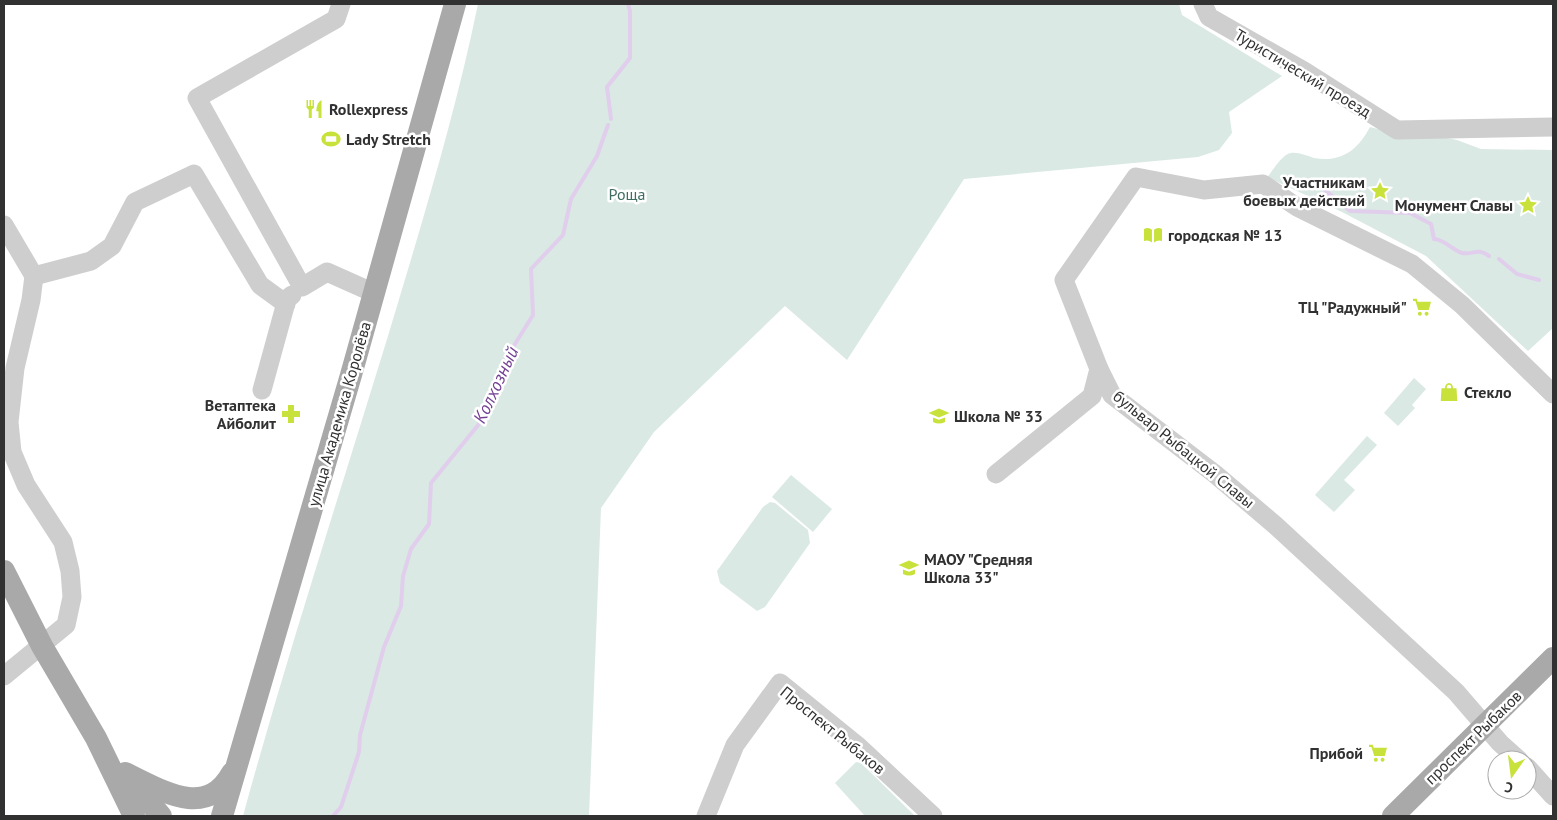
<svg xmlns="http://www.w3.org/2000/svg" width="1557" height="820" font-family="'PT Sans',sans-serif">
	<rect width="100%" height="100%" fill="#fff"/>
	<!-- green -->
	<g fill="#dae9e4">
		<path d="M 478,4 L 1179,4 L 1182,15 L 1282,76 L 1229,112 L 1232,133 L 1219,150 L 1198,157 L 964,179 L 847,360 L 785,306 L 654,432 L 601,508 L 589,816 L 243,816 C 287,655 339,496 388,336 C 421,226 455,116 478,4 Z"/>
		<path d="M 1370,127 L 1412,138 L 1437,136 L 1457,140 L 1481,149 L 1553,150 L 1553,328 L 1528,351 L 1426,256 L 1342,212 L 1267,177 C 1273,171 1282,154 1291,153 C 1298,152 1308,156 1314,158 C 1341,163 1358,150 1370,127 Z"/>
		<path d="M 1414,378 L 1426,389 L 1412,405 L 1415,408 L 1398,426 L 1384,413 Z"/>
		<path d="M 1367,436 L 1377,445 L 1344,480 L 1355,490 L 1334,512 L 1315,495 Z"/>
		<path d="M 791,475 L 832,509 L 813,532 L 772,497 Z"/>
		<path d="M 770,502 L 775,503 L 808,530 L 810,543 L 765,607 L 757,611 L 720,583 L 717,571 L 763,507 Z"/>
		<path d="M 856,762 L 861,763 L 915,816 L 865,816 L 835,783 Z"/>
	</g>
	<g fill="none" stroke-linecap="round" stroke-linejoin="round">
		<!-- stream -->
		<g stroke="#e0ceec" stroke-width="4">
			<path d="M 611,119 L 607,87 L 630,58 L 630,11 L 628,4"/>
			<path d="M 1319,185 L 1350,211 L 1410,213 L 1431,224 L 1434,239 C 1444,239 1452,250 1462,253 C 1475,255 1476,247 1489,256"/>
			<path d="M 1499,259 L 1517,274 L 1539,280"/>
			<path d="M 333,816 L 341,807 L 359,752 L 360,735 L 384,647 L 401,606 L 403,576 L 411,549 L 429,524 L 431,483 L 479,424 L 502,365 L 533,315 L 531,269 L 563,235 L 571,199 L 597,156 L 608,125"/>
		</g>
		<!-- minor -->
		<g stroke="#cecece" stroke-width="19">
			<path d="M 341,4 L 336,19 L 197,98 L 302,287 L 327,272 L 374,293"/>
			<path d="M 1203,4 L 1209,17 L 1304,71 L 1397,130 L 1553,127"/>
			<path d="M 4,225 L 34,276 L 31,300 L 15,368 L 9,422 L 12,452 L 26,485 L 63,542 L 70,571 L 72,597 L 66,625 L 4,676"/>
			<path d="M 34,276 L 91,261 L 112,246 L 135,202 L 194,174 L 260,285 L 286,304"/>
			<path d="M 262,390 L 287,299 L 292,295"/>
			<path d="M 996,474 L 1092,396 L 1099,369"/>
			<path d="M 1519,760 L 1500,743 L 1456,692 L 1275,525 L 1215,474 L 1112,395 L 1099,369 L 1064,280 L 1136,177 L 1204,190 L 1263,184 L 1297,207 L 1412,264 L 1462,305 L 1553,394"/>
			<path d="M 1527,767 L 1553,796"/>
			<path d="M 706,816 L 735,745 L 780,683 L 859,747 L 933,816"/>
		</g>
		<!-- major -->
		<g stroke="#a9a9a9" stroke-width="22">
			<path d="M 4,571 L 42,646 L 96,738 L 134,816"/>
			<path d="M 125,773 C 161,790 206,820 232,773"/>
			<path d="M 130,779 L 161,816"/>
			<path d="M 222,816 L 351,375 L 455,4"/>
			<path d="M 1393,816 L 1553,658"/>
		</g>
	</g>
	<!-- icons -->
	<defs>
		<g id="restaurant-bare" transform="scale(1.5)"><path d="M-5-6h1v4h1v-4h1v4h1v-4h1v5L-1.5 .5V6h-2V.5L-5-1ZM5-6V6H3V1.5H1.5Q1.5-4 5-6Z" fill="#c8e13b" stroke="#fff" stroke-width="2.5" paint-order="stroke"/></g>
		<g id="stadium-bare" transform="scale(1.5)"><path d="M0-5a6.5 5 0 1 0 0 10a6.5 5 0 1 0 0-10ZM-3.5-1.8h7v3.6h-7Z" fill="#c8e13b" stroke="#fff" stroke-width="2.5" paint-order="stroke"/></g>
		<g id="sight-bare" transform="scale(1.5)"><path d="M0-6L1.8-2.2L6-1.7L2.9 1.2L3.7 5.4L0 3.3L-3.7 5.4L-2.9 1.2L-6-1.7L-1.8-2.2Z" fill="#c8e13b" stroke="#fff" stroke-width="2.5" paint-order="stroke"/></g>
		<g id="library-bare" transform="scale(1.5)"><path d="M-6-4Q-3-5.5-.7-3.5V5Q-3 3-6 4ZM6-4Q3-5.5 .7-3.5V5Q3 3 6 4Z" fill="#c8e13b" stroke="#fff" stroke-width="2.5" paint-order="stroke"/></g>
		<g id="supermarket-bare" transform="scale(1.5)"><path d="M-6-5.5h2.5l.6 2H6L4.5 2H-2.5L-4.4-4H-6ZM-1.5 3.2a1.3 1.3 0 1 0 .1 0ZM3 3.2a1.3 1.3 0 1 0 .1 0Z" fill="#c8e13b" stroke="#fff" stroke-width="2.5" paint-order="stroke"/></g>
		<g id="shop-bare" transform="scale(1.5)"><path d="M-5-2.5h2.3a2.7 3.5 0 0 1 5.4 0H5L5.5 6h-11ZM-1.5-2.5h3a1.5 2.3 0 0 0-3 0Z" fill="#c8e13b" stroke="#fff" stroke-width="2.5" paint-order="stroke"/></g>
		<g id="pharmacy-bare" transform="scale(1.5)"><path d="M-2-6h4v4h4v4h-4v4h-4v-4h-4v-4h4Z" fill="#c8e13b" stroke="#fff" stroke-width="2.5" paint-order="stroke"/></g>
		<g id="school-bare" transform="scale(1.5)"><path d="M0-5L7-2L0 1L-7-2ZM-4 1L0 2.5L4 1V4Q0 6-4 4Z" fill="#c8e13b" stroke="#fff" stroke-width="2.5" paint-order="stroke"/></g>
	</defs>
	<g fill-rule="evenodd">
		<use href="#restaurant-bare" x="314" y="109"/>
		<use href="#stadium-bare" x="331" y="139"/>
		<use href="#sight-bare" x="1380" y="191"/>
		<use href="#sight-bare" x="1528" y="205"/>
		<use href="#library-bare" x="1153" y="235"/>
		<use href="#supermarket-bare" x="1422" y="307"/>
		<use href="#shop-bare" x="1449" y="392"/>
		<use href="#pharmacy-bare" x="291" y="414"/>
		<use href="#school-bare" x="939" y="416"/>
		<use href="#school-bare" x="909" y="568"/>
		<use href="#supermarket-bare" x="1378" y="753"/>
	</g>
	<g text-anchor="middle" stroke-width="5" stroke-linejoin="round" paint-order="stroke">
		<!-- street labels -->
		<g font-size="16" fill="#313131" stroke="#fff">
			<text transform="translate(1303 73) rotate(31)" y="6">Туристический проезд</text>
			<text transform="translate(339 414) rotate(-74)" y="6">улица Академика Королёва</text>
			<text transform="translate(1184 449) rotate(39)" y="6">бульвар Рыбацкой Славы</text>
			<text transform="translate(833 730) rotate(39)" y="6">Проспект Рыбаков</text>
			<text transform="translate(1473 737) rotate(-44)" y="6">проспект Рыбаков</text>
		</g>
		<!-- poi labels -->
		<g font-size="16" font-weight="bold" fill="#313131" stroke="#fff" text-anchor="start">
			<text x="329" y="115">Rollexpress</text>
			<text x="346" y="145">Lady Stretch</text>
			<text x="1365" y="188" text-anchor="end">Участникам<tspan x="1365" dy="18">боевых действий</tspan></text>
			<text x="1513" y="211" text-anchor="end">Монумент Славы</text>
			<text x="1168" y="241">городская № 13</text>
			<text x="1407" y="313" text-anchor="end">ТЦ "Радужный"</text>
			<text x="1464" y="398">Стекло</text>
			<text x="276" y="411" text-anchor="end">Ветаптека<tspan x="276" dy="18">Айболит</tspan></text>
			<text x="954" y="422">Школа № 33</text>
			<text x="924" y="565">МАОУ "Средняя<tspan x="924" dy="18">Школа 33"</tspan></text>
			<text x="1363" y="759" text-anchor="end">Прибой</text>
		</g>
		<!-- park labels -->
		<g font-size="16" fill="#3f6d62" stroke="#fff">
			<text x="627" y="200">Роща</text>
		</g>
		<!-- water labels -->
		<g font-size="18" font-style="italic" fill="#734093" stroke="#fff">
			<text transform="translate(496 385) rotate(-65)" y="6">Колхозный</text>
		</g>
	</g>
	<!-- border -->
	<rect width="1557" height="820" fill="none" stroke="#313131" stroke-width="10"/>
	<!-- north arrow -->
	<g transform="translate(1512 775) rotate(194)"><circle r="24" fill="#ffffff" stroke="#adadad"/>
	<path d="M0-4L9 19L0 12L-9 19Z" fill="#c8e13b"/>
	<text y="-8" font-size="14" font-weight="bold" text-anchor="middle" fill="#313131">С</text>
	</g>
</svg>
